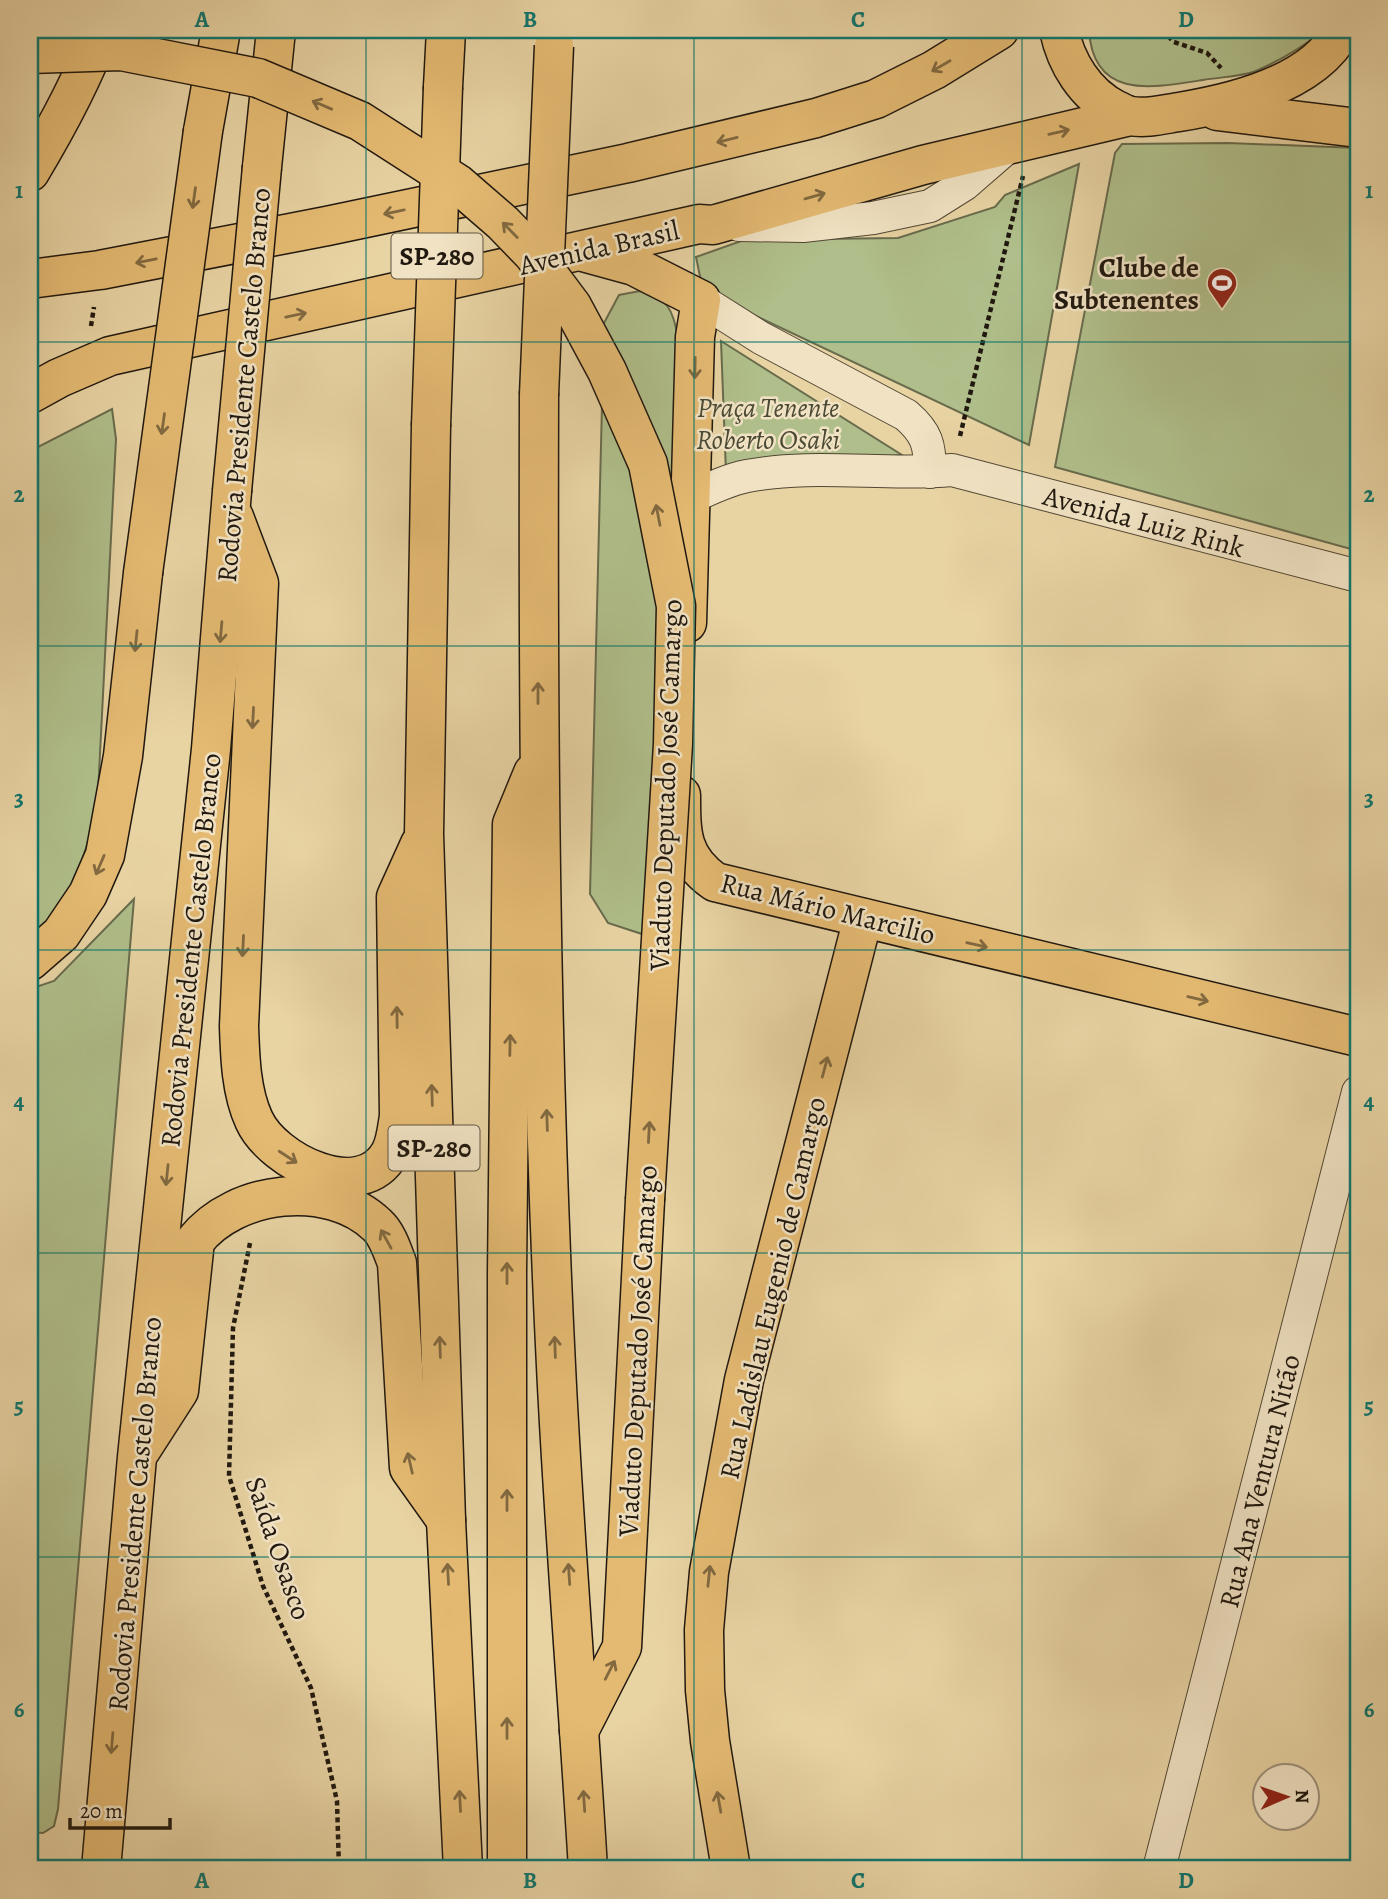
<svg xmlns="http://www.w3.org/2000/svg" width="1388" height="1899" font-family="Alegreya,serif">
	<rect width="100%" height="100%" fill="#e8d3a3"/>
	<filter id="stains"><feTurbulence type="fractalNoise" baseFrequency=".00286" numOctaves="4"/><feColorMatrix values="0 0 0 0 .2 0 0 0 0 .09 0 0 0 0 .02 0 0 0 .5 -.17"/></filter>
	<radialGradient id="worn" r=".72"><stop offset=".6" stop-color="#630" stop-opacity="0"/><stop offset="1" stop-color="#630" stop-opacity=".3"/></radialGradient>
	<!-- green -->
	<g fill="#afbe8a" stroke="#686b4c" stroke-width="2">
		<path d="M 1089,30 L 1324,30 C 1303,47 1281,60 1256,71 C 1240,77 1220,77 1203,80 C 1152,88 1093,100 1089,30 Z"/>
		<path d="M 1228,143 L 1358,148 L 1358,551 L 1055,467 L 1115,153 L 1122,144 Z"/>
		<path d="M 1079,164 L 1029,445 L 703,291 L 696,257 L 744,240 L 898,238 L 995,207 L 1005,195 Z"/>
		<path d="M 640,291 C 669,300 671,307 678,336 L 676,902 L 642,934 L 608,923 L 590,894 L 604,323 L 619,295 Z"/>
		<path d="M 721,341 L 902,455 L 726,473 Z"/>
		<path d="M 112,409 L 116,439 L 97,813 L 78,873 L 52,926 L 30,938 L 30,451 Z"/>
		<path d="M 134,899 L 58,1809 L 54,1826 L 43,1833 L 30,1832 L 30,989 L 54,981 Z"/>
	</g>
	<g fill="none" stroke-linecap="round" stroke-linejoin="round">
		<!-- minor casing -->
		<g stroke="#524734" stroke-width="34">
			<g id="minor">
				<path d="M 739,225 L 803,226 L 873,218 L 930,206 L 965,184 L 1011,144"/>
				<path d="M 701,300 L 761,338 L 906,415 C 927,433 930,445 930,472"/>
				<path d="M 692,497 C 709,489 727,480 747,476 C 815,463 884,476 952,470 L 1358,576"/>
				<path d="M 1159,1869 L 1358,1092"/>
			</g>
		</g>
		<!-- major casing -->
		<g stroke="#20180f" stroke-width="41">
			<g id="major">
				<path d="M 1059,30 C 1066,63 1085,94 1116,110 C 1121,112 1126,115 1131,116 C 1146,119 1165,114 1179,112 C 1234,103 1315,83 1342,30"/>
				<path d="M 1217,111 L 1358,128"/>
				<path d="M 583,252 L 634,266 L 701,300 L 695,337 L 687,623"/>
				<path d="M 30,279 L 100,270 L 327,226 L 628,163 L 816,118 L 876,99 L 934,70 L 999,30"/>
				<path d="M 30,394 L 59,378 L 110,356 L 699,224 L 713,225 L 923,165 L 1130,116"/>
				<path d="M 681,795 C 681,834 681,858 715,882 L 1358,1037"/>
				<path d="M 579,1731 L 622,1647 L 645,1200"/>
				<path d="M 731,1869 L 710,1741 L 705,1690 L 704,1630 L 709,1572 L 744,1380 L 863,918"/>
			</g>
		</g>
		<!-- highway casing -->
		<g stroke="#20180f" stroke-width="41">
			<g id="highway">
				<path d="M 443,87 L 446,30"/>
				<path d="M 203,131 L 221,30"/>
				<path d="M 262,167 L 276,30"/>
				<path d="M 30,172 C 57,127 83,79 101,30"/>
				<path d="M 539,395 C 538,719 540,1042 556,1366 C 564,1534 578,1701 588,1869"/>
				<path d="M 431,426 L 424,834 L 446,1520 L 463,1869"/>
				<path d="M 234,517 L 259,583 L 239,1026 C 240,1057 241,1092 254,1120 C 273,1162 361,1205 390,1153 C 396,1142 397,1128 399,1116 L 396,897 L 420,844"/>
				<path d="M 30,961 L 61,934 L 88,894 L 105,855 L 123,756 L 143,573"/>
				<path d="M 141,1450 L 179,1391 L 195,1241 C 235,1190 329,1179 377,1225 C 387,1234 392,1250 397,1263 L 409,1468 L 446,1520"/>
				<path d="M 101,1869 L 137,1457 L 211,749 L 232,491"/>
				<path d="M 507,1869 L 507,1273 L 512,824 L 533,773"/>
			</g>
		</g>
		<!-- path -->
		<g stroke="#20180f" stroke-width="4.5" stroke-dasharray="5 3.5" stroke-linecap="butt">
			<path d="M 1162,30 L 1174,42 L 1207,53 L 1221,68"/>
			<path d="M 91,326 L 94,307"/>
			<path d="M 960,436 L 1023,176"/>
			<path d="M 250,1243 L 233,1328 L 229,1476 L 263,1586 L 311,1688 L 337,1801 L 339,1869"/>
		</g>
		<!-- minor -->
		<use href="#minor" stroke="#f0e2c3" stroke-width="32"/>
		<!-- major -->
		<use href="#major" stroke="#e4ba72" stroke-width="38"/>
		<!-- highway -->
		<use href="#highway" stroke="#e4ba72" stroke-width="38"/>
		<!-- major-bridge casing -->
		<g stroke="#20180f" stroke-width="41" stroke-linecap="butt">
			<path id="major-bridge" d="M 30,54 L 121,51 L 258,78 L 360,121 L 458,184 L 503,223 L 533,254 L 572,306 L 607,371 L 648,464 L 676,606 L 673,744 L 645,1200"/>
		</g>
		<!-- highway-bridge casing -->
		<g stroke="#20180f" stroke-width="41" stroke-linecap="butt">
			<g id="highway-bridge">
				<path d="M 539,395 L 554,46"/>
				<path d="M 431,426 L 443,87"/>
				<path d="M 232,491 L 262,167"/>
				<path d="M 143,573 L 203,131"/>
			</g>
		</g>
		<!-- major-bridge -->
		<use href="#major-bridge" stroke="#e4ba72" stroke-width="38"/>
		<!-- highway-bridge -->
		<use href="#highway-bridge" stroke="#e4ba72" stroke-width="38"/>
	</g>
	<!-- wall -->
	<path fill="#c18d76" stroke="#20180f" stroke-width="2" d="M 1358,1179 L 1358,1238 L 1350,1234 L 1350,1213 Z"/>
	<!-- building -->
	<path fill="#e0a489" stroke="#20180f" stroke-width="2" d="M 1358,1179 L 1358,1217 L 1350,1213 Z"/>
	<!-- one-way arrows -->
	<defs><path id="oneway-shaft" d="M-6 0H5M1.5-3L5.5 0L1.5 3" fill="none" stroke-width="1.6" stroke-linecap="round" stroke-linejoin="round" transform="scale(1.75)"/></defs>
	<g stroke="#826940">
		<use href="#oneway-shaft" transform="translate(941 66) rotate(150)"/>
		<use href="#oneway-shaft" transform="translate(322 105) rotate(-157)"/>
		<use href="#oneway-shaft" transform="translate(1059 132) rotate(-13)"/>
		<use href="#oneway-shaft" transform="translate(727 140) rotate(166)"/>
		<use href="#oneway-shaft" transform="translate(815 196) rotate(-16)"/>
		<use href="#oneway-shaft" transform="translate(194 198) rotate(98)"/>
		<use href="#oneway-shaft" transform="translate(394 212) rotate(168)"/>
		<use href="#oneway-shaft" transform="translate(510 230) rotate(-134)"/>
		<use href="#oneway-shaft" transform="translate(146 261) rotate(169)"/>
		<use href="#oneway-shaft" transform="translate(296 315) rotate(-12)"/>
		<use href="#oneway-shaft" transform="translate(695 368) rotate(91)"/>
		<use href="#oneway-shaft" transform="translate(163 424) rotate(98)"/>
		<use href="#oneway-shaft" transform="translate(658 515) rotate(-101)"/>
		<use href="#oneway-shaft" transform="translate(221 632) rotate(95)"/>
		<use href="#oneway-shaft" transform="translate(136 641) rotate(96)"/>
		<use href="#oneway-shaft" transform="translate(538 693) rotate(-90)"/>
		<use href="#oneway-shaft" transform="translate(253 718) rotate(93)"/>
		<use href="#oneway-shaft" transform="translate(100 865) rotate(113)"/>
		<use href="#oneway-shaft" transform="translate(977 945) rotate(13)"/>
		<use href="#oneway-shaft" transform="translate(243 946) rotate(93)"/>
		<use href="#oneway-shaft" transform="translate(1198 999) rotate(13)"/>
		<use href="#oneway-shaft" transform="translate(397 1017) rotate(-91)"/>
		<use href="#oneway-shaft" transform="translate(510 1045) rotate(-89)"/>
		<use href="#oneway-shaft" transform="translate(825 1067) rotate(-75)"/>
		<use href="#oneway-shaft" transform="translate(432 1095) rotate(-92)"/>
		<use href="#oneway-shaft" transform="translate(547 1120) rotate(-92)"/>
		<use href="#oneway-shaft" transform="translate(649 1132) rotate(-87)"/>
		<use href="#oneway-shaft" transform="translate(288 1157) rotate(33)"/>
		<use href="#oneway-shaft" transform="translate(167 1175) rotate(96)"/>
		<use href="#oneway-shaft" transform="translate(386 1239) rotate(-119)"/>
		<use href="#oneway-shaft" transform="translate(507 1273) rotate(-90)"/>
		<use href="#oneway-shaft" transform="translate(440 1347) rotate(-92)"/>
		<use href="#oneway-shaft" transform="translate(555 1347) rotate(-92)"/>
		<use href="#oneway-shaft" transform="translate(410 1463) rotate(-103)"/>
		<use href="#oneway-shaft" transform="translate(507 1500) rotate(-90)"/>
		<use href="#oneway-shaft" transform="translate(448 1574) rotate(-93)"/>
		<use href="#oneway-shaft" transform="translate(569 1574) rotate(-94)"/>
		<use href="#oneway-shaft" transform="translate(709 1576) rotate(-84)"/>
		<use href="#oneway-shaft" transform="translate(610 1670) rotate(-63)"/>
		<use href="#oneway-shaft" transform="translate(507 1728) rotate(-90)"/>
		<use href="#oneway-shaft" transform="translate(112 1743) rotate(95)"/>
		<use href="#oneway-shaft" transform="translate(460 1801) rotate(-93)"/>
		<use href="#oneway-shaft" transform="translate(584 1801) rotate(-94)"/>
		<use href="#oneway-shaft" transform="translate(719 1802) rotate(-100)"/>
	</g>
	<!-- grid -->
	<path fill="none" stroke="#0f766e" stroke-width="2" stroke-opacity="0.55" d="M 366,30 L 366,1869M 694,30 L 694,1869M 1022,30 L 1022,1869M 30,342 L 1358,342M 30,646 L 1358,646M 30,950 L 1358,950M 30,1253 L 1358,1253M 30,1557 L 1358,1557"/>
	<!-- icons -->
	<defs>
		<g id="stadium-pin" transform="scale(1.575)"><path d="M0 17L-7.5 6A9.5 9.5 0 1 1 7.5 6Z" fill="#8f2418" stroke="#f0e2c3"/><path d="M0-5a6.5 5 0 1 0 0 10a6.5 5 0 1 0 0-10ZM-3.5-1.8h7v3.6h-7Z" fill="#fff"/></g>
	</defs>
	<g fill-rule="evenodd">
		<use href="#stadium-pin" x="1222" y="283"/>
	</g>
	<g text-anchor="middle" stroke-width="5" stroke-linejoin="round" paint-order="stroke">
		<!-- shield labels -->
		<g fill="#f0e2c3" stroke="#5e5545" stroke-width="2">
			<rect x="391.5" y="233.5" width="91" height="45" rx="5"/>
			<rect x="388.5" y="1125.5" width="91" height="45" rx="5"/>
		</g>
		<g font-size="26" font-weight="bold" fill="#20180f">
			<text x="437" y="265">SP-280</text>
			<text x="434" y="1157">SP-280</text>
		</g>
		<!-- street labels -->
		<g font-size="28" fill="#20180f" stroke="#f0e2c3">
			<text transform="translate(599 247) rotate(-13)" y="10">Avenida Brasil</text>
			<text transform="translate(243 385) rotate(-85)" y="10">Rodovia Presidente Castelo Branco</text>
			<text transform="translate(1144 521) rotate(15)" y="10">Avenida Luiz Rink</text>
			<text transform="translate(665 785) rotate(-88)" y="10">Viaduto Deputado José Camargo</text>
			<text transform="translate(828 908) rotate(14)" y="10">Rua Mário Marcilio</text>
			<text transform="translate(190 950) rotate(-84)" y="10">Rodovia Presidente Castelo Branco</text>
			<text transform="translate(772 1288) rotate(-77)" y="10">Rua Ladislau Eugenio de Camargo</text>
			<text transform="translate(637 1351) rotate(-87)" y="10">Viaduto Deputado José Camargo</text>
			<text transform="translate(1259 1481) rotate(-76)" y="10">Rua Ana Ventura Nitão</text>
			<text transform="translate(134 1514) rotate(-85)" y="10">Rodovia Presidente Castelo Branco</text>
			<text transform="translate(279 1548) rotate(71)" y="10">Saída Osasco</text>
		</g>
		<!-- poi labels -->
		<g font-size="28" font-weight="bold" fill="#20180f" stroke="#f0e2c3" text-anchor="end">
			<text x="1199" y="277">Clube de<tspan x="1199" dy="32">Subtenentes</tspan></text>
		</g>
		<!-- park labels -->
		<g font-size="28" font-style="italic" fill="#4b4a34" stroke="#f0e2c3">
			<text x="768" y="417">Praça Tenente<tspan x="768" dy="32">Roberto Osaki</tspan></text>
		</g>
	</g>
	<!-- margin -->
	<rect width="1388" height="1899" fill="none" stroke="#e8d3a3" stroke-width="77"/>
	<!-- north arrow -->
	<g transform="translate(1286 1797) rotate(88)"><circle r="33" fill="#f0e2c3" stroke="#9d917b" stroke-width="2"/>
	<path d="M0-5L12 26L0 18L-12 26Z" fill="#8f2418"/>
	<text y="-10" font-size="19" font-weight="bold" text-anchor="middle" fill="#20180f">N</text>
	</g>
	<!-- scale -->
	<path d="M70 1818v10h100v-10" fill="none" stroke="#20180f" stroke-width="3.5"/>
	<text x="80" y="1818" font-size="21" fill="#20180f" stroke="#f0e2c3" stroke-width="5" paint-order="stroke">20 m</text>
	<rect x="38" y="38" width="1312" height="1822" fill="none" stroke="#0f766e" stroke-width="2.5"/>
	<g font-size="23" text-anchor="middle" font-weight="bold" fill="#0f766e">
		<text x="202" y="27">A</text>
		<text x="530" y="27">B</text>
		<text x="858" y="27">C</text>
		<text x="1186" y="27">D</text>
		<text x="19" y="198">1</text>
		<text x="1369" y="198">1</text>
		<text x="19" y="502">2</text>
		<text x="1369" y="502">2</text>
		<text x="19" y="806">3</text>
		<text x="1369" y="806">3</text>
		<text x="19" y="1109">4</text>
		<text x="1369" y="1109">4</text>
		<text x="19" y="1413">5</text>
		<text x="1369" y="1413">5</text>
		<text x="19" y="1717">6</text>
		<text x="1369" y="1717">6</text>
		<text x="202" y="1888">A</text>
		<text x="530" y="1888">B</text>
		<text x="858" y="1888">C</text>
		<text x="1186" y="1888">D</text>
	</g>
	<rect width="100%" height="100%" filter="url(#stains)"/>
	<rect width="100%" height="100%" fill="url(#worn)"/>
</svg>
